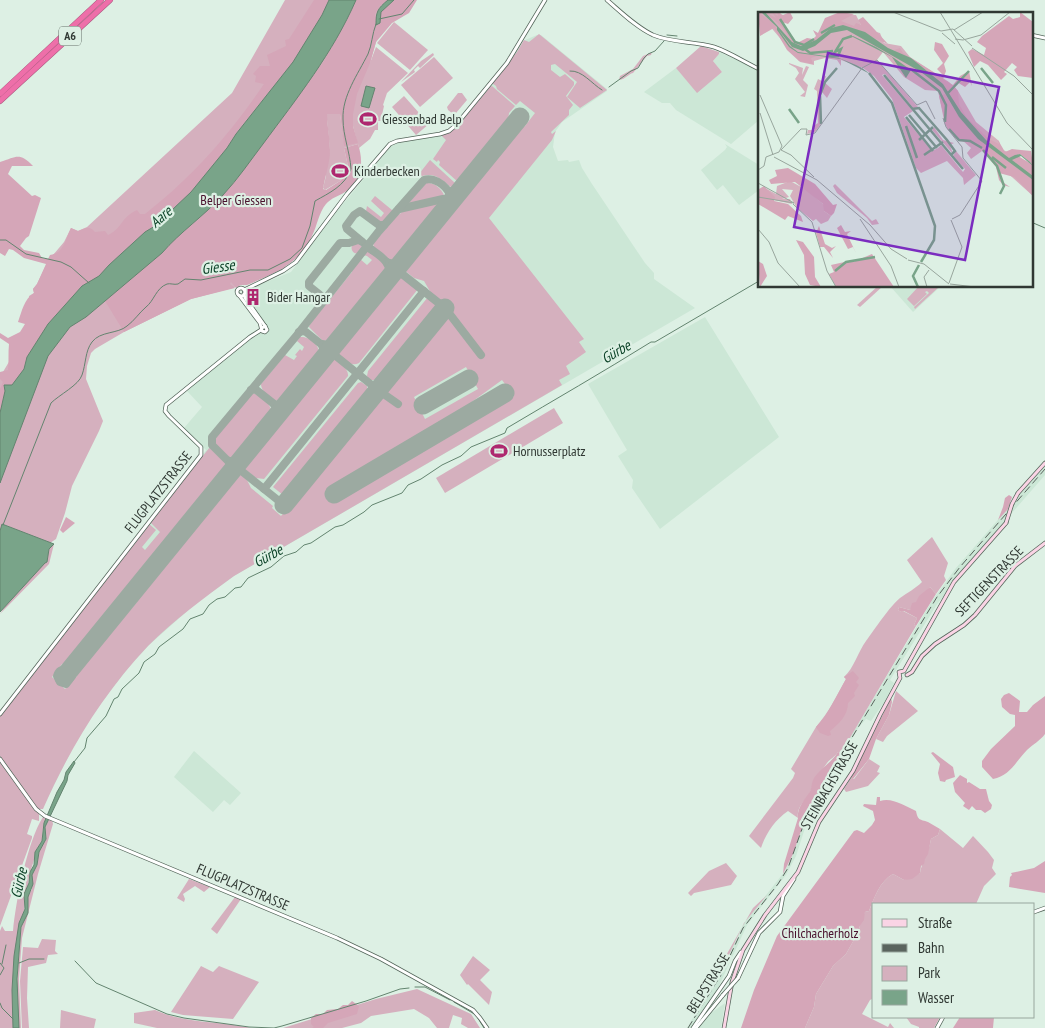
<svg xmlns="http://www.w3.org/2000/svg" width="1045" height="1028" font-family="'PT Sans Narrow',sans-serif">
	<rect width="100%" height="100%" fill="#ddf0e4"/>
	<!-- built -->
	<g fill="#cce7d6">
		<path d="M 537,35 L 541,35 L 607,89 L 607,91 L 562,122 L 555,132 L 553,147 L 558,161 L 568,160 L 569,162 L 579,160 L 582,168 L 592,184 L 645,263 L 654,273 L 654,279 L 695,308 L 234,576 L 194,605 L 149,645 L 128,668 L 102,702 L 79,735 L 45,803 L 34,804 L 0,756 L 0,716 L 206,450 L 184,428 L 202,407 L 187,391 L 265,327 L 260,316 L 244,294 L 259,285 L 291,272 L 338,210 L 391,146 L 398,143 L 441,135 L 453,129 L 525,40 Z"/>
		<path d="M 719,52 L 759,70 L 759,120 L 731,144 L 676,110 L 670,103 L 662,103 L 644,92 L 676,68 L 697,92 L 722,72 L 713,61 L 719,54 Z"/>
		<path d="M 725,144 L 759,165 L 759,190 L 739,205 L 723,185 L 717,190 L 701,170 L 725,150 L 727,147 Z"/>
		<path d="M 890,286 L 941,286 L 913,312 Z"/>
		<path d="M 705,317 L 779,437 L 660,529 L 632,488 L 633,480 L 618,456 L 627,450 L 588,384 Z"/>
		<path d="M 1045,466 L 1045,475 L 964,568 L 936,606 L 890,680 L 894,683 L 885,701 L 871,721 L 866,719 L 859,727 L 817,797 L 806,825 L 796,856 L 786,875 L 747,925 L 718,988 L 691,1028 L 687,1028 L 719,974 L 744,923 L 785,871 L 793,854 L 806,814 L 815,796 L 932,601 L 956,568 Z"/>
		<path d="M 194,751 L 241,793 L 230,805 L 224,800 L 213,812 L 174,777 Z"/>
		<path d="M 725,1003 L 721,1028 L 697,1028 L 707,1016 Z"/>
	</g>
	<!-- green -->
	<g fill="#d5b0be" fill-rule="evenodd">
		<path d="M 285,0 L 395,0 L 376,42 L 370,63 L 376,47 L 408,73 L 387,93 L 383,105 L 384,106 L 382,115 L 384,115 L 382,121 L 378,121 L 378,130 L 375,130 L 370,139 L 359,148 L 358,144 L 344,148 L 349,171 L 340,181 L 325,190 L 323,188 L 326,176 L 325,171 L 330,149 L 327,120 L 285,268 L 236,287 L 191,299 L 124,332 L 95,349 L 91,353 L 87,366 L 86,379 L 103,421 L 99,431 L 72,486 L 65,513 L 56,539 L 50,543 L 5,525 L 0,539 L 0,377 L 13,355 L 28,317 L 29,296 L 34,293 L 33,289 L 37,284 L 48,261 L 64,242 L 71,228 L 78,231 L 87,227 L 232,93 ZM 340,114 L 353,114 L 353,126 L 357,142 L 344,142 Z"/>
		<path d="M 394,22 L 428,50 L 410,70 L 377,43 Z"/>
		<path d="M 539,34 L 607,90 L 580,108 L 567,97 L 577,82 L 555,64 L 551,65 L 551,70 L 560,77 L 565,74 L 574,82 L 574,85 L 566,96 L 573,105 L 569,110 L 569,115 L 551,132 L 552,134 L 556,131 L 552,140 L 489,218 L 584,339 L 579,342 L 586,352 L 566,366 L 570,374 L 559,380 L 562,385 L 234,576 C 204,598 174,620 148,646 C 102,695 70,748 43,809 L 37,809 L 0,756 L 0,715 L 149,524 L 156,530 L 142,547 L 145,550 L 160,532 L 150,522 L 210,447 L 226,463 L 226,468 L 130,585 L 116,599 L 118,601 L 67,663 L 62,664 L 52,677 L 65,689 L 77,676 L 77,670 L 127,608 L 130,610 L 137,602 L 137,596 L 239,471 L 247,480 L 251,488 L 273,506 L 272,508 L 281,516 L 446,313 L 479,356 L 483,354 L 446,305 L 431,293 L 424,281 L 414,278 L 403,269 L 464,194 L 466,195 L 465,192 L 517,129 L 525,126 L 535,113 L 520,101 L 516,105 L 497,89 L 496,86 L 492,83 L 517,52 L 524,40 L 529,42 ZM 466,367 L 478,389 L 425,419 L 414,397 ZM 502,380 L 514,396 L 333,502 L 327,491 L 433,430 Z"/>
		<path d="M 701,46 L 719,52 L 719,54 L 713,61 L 722,72 L 697,93 L 676,68 Z"/>
		<path d="M 652,52 L 651,55 L 647,56 L 633,73 C 628,74 626,79 619,80 L 620,76 L 633,69 L 643,56 Z"/>
		<path d="M 433,53 L 434,55 L 420,68 L 418,66 L 414,70 L 415,72 L 401,82 L 421,61 Z"/>
		<path d="M 434,57 L 453,78 L 420,107 L 401,85 Z"/>
		<path d="M 492,86 L 515,106 L 509,113 L 508,121 L 458,182 L 439,165 L 440,162 L 438,160 L 437,162 L 433,159 L 446,140 L 441,135 L 453,129 L 459,124 L 490,87 Z"/>
		<path d="M 458,93 L 462,93 L 467,100 L 456,113 L 453,114 L 448,110 L 447,107 Z"/>
		<path d="M 404,96 L 429,124 L 416,135 L 392,107 Z"/>
		<path d="M 430,160 L 455,183 L 454,187 L 451,187 C 442,180 435,172 422,176 L 419,174 Z"/>
		<path d="M 426,183 C 434,182 441,188 444,195 L 441,197 L 408,204 Z"/>
		<path d="M 375,196 L 392,210 L 392,212 L 383,223 L 378,222 L 366,211 L 367,206 L 381,217 L 384,213 L 371,201 Z"/>
		<path d="M 443,201 L 393,261 L 388,260 L 374,249 L 373,242 L 395,215 L 400,214 L 404,209 Z"/>
		<circle cx="357" cy="248" r="5.5"/>
		<path d="M 366,251 L 371,252 L 386,264 L 387,269 L 329,340 L 323,341 L 309,327 L 310,324 L 352,272 L 352,269 L 360,259 L 367,265 L 372,260 L 367,256 L 363,255 Z"/>
		<path d="M 400,274 L 418,289 L 359,363 C 350,368 342,358 336,351 Z"/>
		<path d="M 878,286 L 883,286 L 860,307 L 857,305 Z"/>
		<path d="M 919,286 L 940,286 L 915,309 L 914,307 L 929,293 L 927,291 L 925,292 L 927,294 L 914,306 L 907,299 Z"/>
		<path d="M 428,297 L 438,304 L 378,378 L 374,380 L 370,380 L 367,376 L 368,371 Z"/>
		<path d="M 300,337 C 308,336 319,344 319,352 L 282,399 L 279,401 C 272,401 261,392 261,384 L 285,355 L 294,360 L 297,356 L 295,355 L 300,349 L 302,351 L 304,347 L 297,341 Z"/>
		<path d="M 332,357 C 338,362 349,368 348,376 L 264,479 L 256,478 L 242,467 Z"/>
		<path d="M 361,382 L 367,386 L 367,392 L 283,495 L 273,487 L 358,383 Z"/>
		<path d="M 251,393 C 258,393 271,403 271,411 L 236,455 L 229,458 L 215,445 L 213,439 Z"/>
		<path d="M 554,408 L 563,423 L 445,493 L 436,478 Z"/>
		<path d="M 932,537 L 948,563 L 944,576 L 946,580 L 936,594 L 930,587 L 910,610 L 899,607 L 898,610 L 901,612 L 903,611 L 917,618 L 914,625 L 916,626 L 841,753 L 838,752 C 835,757 830,759 827,763 C 821,772 814,780 811,790 C 807,801 796,805 798,818 L 788,811 C 775,820 766,833 761,848 L 749,836 L 793,778 L 795,773 L 791,769 L 816,727 L 825,717 L 846,679 L 844,677 C 854,668 858,652 866,641 C 875,629 890,606 900,598 C 908,592 915,589 922,582 L 907,560 Z"/>
		<path d="M 54,544 L 49,564 L 0,614 L 10,599 L 46,560 L 49,549 Z"/>
		<path d="M 896,691 L 918,711 L 887,736 L 883,742 L 876,739 L 889,715 Z"/>
		<path d="M 869,759 L 880,766 L 877,772 L 880,773 L 868,786 L 846,792 L 844,789 L 851,778 L 854,779 Z"/>
		<path d="M 0,761 L 39,814 L 39,821 L 32,819 L 27,834 L 32,836 L 32,838 L 0,926 Z"/>
		<path d="M 43,817 L 46,818 L 43,829 L 42,841 L 38,847 L 29,876 L 28,888 C 21,895 26,901 24,910 C 20,933 14,955 13,979 L 17,981 L 21,927 L 24,920 L 27,897 L 32,889 L 32,875 L 37,865 L 39,852 L 46,839 L 45,827 L 49,819 L 52,820 L 53,824 L 38,874 L 22,938 L 19,979 L 21,1028 L 0,1028 L 0,931 L 2,926 L 5,931 L 13,931 C 16,901 27,842 43,817 Z"/>
		<path d="M 940,829 L 963,848 L 973,836 L 988,852 L 994,860 L 992,868 L 996,874 L 984,886 L 976,904 L 874,904 L 874,998 L 870,1000 L 862,1014 L 888,1027 L 890,1023 L 894,1028 L 805,1028 L 814,1007 L 816,994 L 833,966 L 846,954 L 860,929 L 859,927 L 865,912 L 869,911 C 874,898 880,881 893,874 L 904,880 L 920,873 C 922,861 929,852 931,839 L 938,835 Z"/>
		<path d="M 726,863 L 737,876 L 731,885 L 694,893 L 691,896 L 688,893 L 709,871 Z"/>
		<path d="M 189,879 L 210,887 L 204,892 L 195,886 L 183,894 L 185,899 L 184,902 L 177,898 Z"/>
		<path d="M 767,895 L 744,923 L 726,961 L 724,959 L 753,908 Z"/>
		<path d="M 235,897 L 241,899 L 217,934 L 211,929 Z"/>
		<path d="M 42,939 L 56,940 L 55,951 L 58,954 L 48,955 L 46,963 L 28,967 L 27,998 L 29,1028 L 22,1028 L 20,981 L 23,947 L 38,948 Z"/>
		<path d="M 473,956 L 490,970 L 480,980 L 492,992 L 489,1005 L 468,984 L 467,985 L 460,975 Z"/>
		<path d="M 201,966 L 213,972 L 219,966 L 259,982 L 233,1019 L 183,1015 L 171,1012 Z"/>
		<path d="M 417,989 L 471,1014 L 480,1028 L 468,1028 L 461,1024 L 462,1018 L 453,1015 L 449,1028 L 437,1028 L 429,1018 L 414,1009 L 371,1016 L 361,1023 L 342,1028 L 283,1028 L 376,999 Z"/>
		<path d="M 61,1010 L 96,1019 L 94,1028 L 60,1028 Z"/>
		<path d="M 155,1010 C 186,1024 219,1021 252,1028 L 157,1028 L 134,1023 L 134,1013 Z"/>
		<path d="M 906,1017 L 940,1017 L 934,1028 L 919,1028 L 919,1027 L 911,1024 Z"/>
	</g>
	<!-- forest -->
	<g fill="#d5a6b8">
		<path d="M 314,0 L 329,0 L 322,15 L 293,62 L 236,133 L 227,148 L 191,192 L 155,226 L 145,232 L 109,265 L 99,276 L 82,286 L 48,324 L 27,357 L 24,369 L 12,385 L 5,391 L 0,417 L 0,389 L 3,382 L 0,379 L 0,372 L 8,370 C 9,361 8,353 9,344 L 0,338 L 0,333 L 8,338 L 20,332 L 25,324 L 18,322 C 22,311 24,299 34,293 L 33,289 L 37,284 L 46,264 L 24,258 L 13,250 L 9,249 L 5,256 L 0,253 L 0,162 C 17,157 19,152 33,166 L 12,166 L 8,174 L 32,196 L 35,195 L 41,198 L 29,236 L 26,238 L 20,246 L 24,250 L 39,253 L 42,258 L 48,259 L 50,255 C 64,253 65,240 71,228 L 78,231 C 86,228 89,225 95,232 L 105,231 L 108,235 C 123,228 120,218 137,210 L 140,214 L 145,214 C 158,203 171,193 183,181 C 214,152 240,119 264,84 L 255,82 L 256,76 L 253,74 L 260,66 L 270,66 L 267,55 L 286,46 L 285,40 L 289,39 Z"/>
		<path d="M 356,0 L 388,0 L 379,7 L 375,14 L 378,24 L 381,20 C 378,10 386,6 394,0 L 417,0 L 409,13 L 392,23 L 376,42 L 370,63 L 357,94 L 353,114 L 353,126 L 358,143 L 344,146 L 340,114 L 327,114 C 327,126 330,138 330,150 C 330,163 325,176 323,189 L 326,190 L 340,181 L 349,171 L 344,148 L 358,144 C 364,162 362,181 345,192 C 339,196 331,198 326,204 C 319,212 317,226 312,236 C 300,264 273,274 247,285 L 240,285 L 236,288 L 231,282 L 230,284 L 235,288 L 191,299 L 124,332 L 105,301 L 162,253 L 173,240 L 198,220 L 235,182 L 324,61 L 349,16 Z"/>
		<path d="M 1009,495 L 1012,497 L 1008,509 L 998,520 L 1003,507 L 1005,498 Z"/>
		<path d="M 66,517 L 75,523 L 63,533 L 60,530 Z"/>
		<path d="M 930,587 L 936,594 L 916,626 L 914,625 L 917,618 L 904,611 L 901,612 L 898,610 L 899,607 L 910,610 L 912,603 L 916,602 L 919,596 Z"/>
		<path d="M 853,671 L 859,678 L 856,682 L 859,685 L 854,693 L 855,696 L 848,703 C 848,715 839,724 830,731 L 831,735 L 828,736 L 820,733 L 816,727 C 829,712 836,697 846,679 L 844,677 Z"/>
		<path d="M 1009,693 L 1020,701 L 1019,712 L 1027,712 L 1033,705 L 1045,696 L 1045,734 C 1040,741 1033,744 1027,750 C 1016,761 1010,776 993,779 L 982,767 L 982,761 L 991,749 L 1015,726 L 1015,715 L 1010,714 L 1002,707 L 1001,699 L 1004,695 Z"/>
		<path d="M 891,698 L 892,702 L 889,715 L 876,739 L 869,759 L 853,779 L 851,778 Z"/>
		<path d="M 838,752 L 841,753 L 809,808 L 793,854 L 783,874 L 784,864 L 798,818 C 797,808 803,802 809,793 C 812,789 811,783 814,778 C 821,768 832,762 838,752 Z"/>
		<path d="M 933,752 L 953,767 L 955,777 L 946,780 L 945,782 L 940,781 L 938,773 L 940,764 L 931,753 Z"/>
		<path d="M 960,775 L 967,779 L 967,783 L 969,782 L 980,789 L 986,789 L 989,801 L 992,805 L 991,809 L 985,813 L 981,810 L 976,810 L 972,806 L 969,810 L 963,806 L 965,803 L 955,792 L 953,783 Z"/>
		<path d="M 877,797 L 880,797 L 880,801 C 892,797 905,806 916,811 C 918,821 920,819 928,822 C 932,824 936,827 940,829 L 938,835 L 931,839 L 928,854 L 925,859 L 924,864 L 921,866 L 920,873 L 912,879 L 904,880 L 893,874 C 880,881 874,898 869,911 L 865,912 L 864,920 L 859,927 L 860,929 L 846,954 L 833,966 L 816,994 L 814,1007 L 805,1028 L 741,1028 L 754,990 L 777,936 L 854,831 L 857,830 L 864,833 L 872,825 L 875,820 L 873,811 L 863,806 L 864,804 L 876,805 Z"/>
		<path d="M 1045,861 L 1045,893 L 1009,887 L 1010,877 L 1012,875 L 1011,873 L 1034,868 Z"/>
		<path d="M 724,959 L 726,961 L 714,983 L 711,982 L 712,971 Z"/>
		<path d="M 352,1001 L 359,1006 L 357,1014 L 328,1023 L 323,1028 L 312,1028 L 314,1027 L 311,1024 L 311,1018 L 316,1014 L 323,1014 L 327,1010 L 338,1009 L 343,1005 L 348,1005 Z"/>
		<path d="M 960,1017 L 994,1017 L 993,1028 L 953,1028 Z"/>
	</g>
	<!-- water -->
	<g fill="#79a489" stroke="#63846f">
		<path d="M 329,0 L 356,0 C 333,53 297,98 263,144 C 250,161 238,179 223,195 C 204,216 180,232 162,253 L 86,317 L 70,327 L 48,356 L 0,483 L 0,413 L 5,391 L 4,385 L 12,385 L 24,369 L 27,357 L 48,324 L 82,286 L 99,276 L 109,265 L 145,232 L 155,226 L 191,192 L 227,148 L 236,134 L 293,62 L 322,15 Z"/>
		<path d="M 388,0 L 394,0 L 381,12 L 380,23 L 376,25 C 376,12 377,9 388,0 Z"/>
		<path d="M 366,86 L 375,88 L 369,108 L 361,106 Z"/>
		<path d="M 2,524 L 54,544 L 49,549 L 47,562 L 45,563 L 0,612 L 0,531 Z"/>
		<path d="M 74,761 L 75,763 L 68,775 L 67,781 L 45,827 L 46,839 L 39,852 L 37,865 L 32,875 L 33,884 L 28,897 L 28,913 L 21,927 L 17,979 L 19,1028 L 13,1028 L 12,990 L 14,956 L 19,923 L 25,909 L 24,894 L 29,883 L 30,872 L 34,865 L 35,852 L 42,841 L 44,823 L 57,792 L 64,780 L 66,772 Z"/>
	</g>
	<g fill="none" stroke-linecap="round" stroke-linejoin="round">
		<!-- stream -->
		<g stroke="#63846f" stroke-width="1">
			<path d="M 379,19 L 402,14 L 414,0"/>
			<path d="M 667,35 L 677,36"/>
			<path d="M 570,71 C 582,70 592,84 602,90"/>
			<path d="M 609,87 L 631,71 L 638,68 L 644,58 L 648,54 L 655,51 L 664,41"/>
			<path d="M 1031,222 L 1045,228"/>
			<path d="M 0,240 L 6,240 L 26,254 L 61,262 L 71,267 L 89,283"/>
			<path d="M 3,525 L 51,403 C 59,395 79,385 82,375 C 86,364 85,351 92,342 C 100,331 118,334 127,326 C 134,321 139,313 146,307 C 154,301 156,288 167,284 C 170,283 174,285 178,284 L 185,279 L 201,280 L 250,270 L 268,270 L 290,259 L 302,248 L 310,226 L 315,201 C 329,193 345,186 351,169 C 350,152 343,136 343,119 C 342,96 358,74 368,54 C 372,45 372,34 376,24"/>
			<path d="M 74,762 L 85,748 L 87,738 L 106,716 L 114,699 L 118,697 L 122,689 L 139,673 L 144,662 L 155,654 L 159,647 L 183,629 L 190,619 L 203,614 L 209,605 L 217,599 L 225,597 L 235,588 L 241,587 L 248,578 L 271,567 L 284,556 L 296,552 L 304,545 L 311,543 L 335,527 L 343,525 L 364,512 L 372,505 L 402,493 L 408,485 L 421,479 L 442,465 L 461,456 L 471,447 L 505,433 L 507,428 C 554,400 603,372 651,342 L 655,342 L 759,281"/>
			<path d="M 75,961 L 96,983 L 167,1014 L 184,1018 L 249,1027 L 274,1028 L 282,1026 L 366,1001 L 400,989 L 409,988"/>
			<path d="M 0,963 L 4,968 L 0,975"/>
			<path d="M 19,963 L 29,959 L 44,959"/>
			<path d="M 2,964 L 6,945"/>
			<path d="M 415,987 L 425,987 L 450,1000"/>
			<path d="M 454,1002 L 476,1015 L 484,1028"/>
			<path d="M 0,1003 L 2,1008 L 13,1019"/>
		</g>
		<!-- taxiway -->
		<g stroke="#9caaa1" stroke-width="8">
			<path d="M 449,191 L 455,192 L 460,189"/>
			<path d="M 399,209 L 443,199"/>
			<path d="M 369,248 C 379,255 394,263 388,278"/>
			<path d="M 372,250 L 347,229 L 346,226 L 354,215 L 360,211 L 379,225 L 384,225"/>
			<path d="M 387,262 L 445,308 L 481,355"/>
			<path d="M 389,263 L 396,264 L 403,260"/>
			<path d="M 326,298 L 324,298 L 309,286 L 309,282 L 340,243 L 349,243 L 358,240 L 361,241"/>
			<path d="M 299,332 L 303,331 L 306,332 L 378,390 L 398,404"/>
			<path d="M 322,344 L 330,345 L 337,341"/>
			<path d="M 322,359 L 324,351 L 322,345"/>
			<path d="M 251,390 L 255,389 L 274,404 L 277,410 L 276,416"/>
			<path d="M 274,404 L 280,406 L 287,402"/>
			<path d="M 229,461 L 284,505"/>
			<path d="M 229,461 L 235,462 L 241,458"/>
			<path d="M 227,476 L 231,470 L 231,464 L 212,445 L 212,437 L 297,335 L 379,231 L 424,180 C 435,176 453,189 450,202"/>
			<path d="M 264,489 L 424,291"/>
			<path d="M 71,669 C 64,670 59,668 57,676 L 60,682 L 66,684 L 72,676 L 75,663"/>
		</g>
		<!-- runway -->
		<g stroke="#9caaa1" stroke-width="19">
			<path d="M 423,405 L 469,379"/>
			<path d="M 334,494 L 505,393"/>
			<path d="M 284,505 L 445,308"/>
			<path d="M 64,677 L 520,117"/>
		</g>
		<!-- tertiary casing -->
		<g stroke="#54655a" stroke-width="4.5">
			<g id="tertiary">
				<path d="M 607,0 C 621,12 636,27 653,35 C 672,43 694,41 714,47 C 729,52 744,62 759,69"/>
				<path d="M 1031,35 L 1045,38"/>
				<circle cx="241" cy="292" r="4"/>
				<path d="M 244,290 L 283,271 L 296,262 L 347,194 L 390,144 L 397,141 L 440,134 L 449,131 L 456,125 L 507,63 L 545,0"/>
				<path d="M 244,294 L 245,298 L 265,326"/>
				<path d="M 239,295 L 260,323 L 262,331 L 265,332 L 267,330 L 265,326 L 262,328"/>
				<path d="M 0,714 L 201,455 L 201,447 L 169,416 L 165,411 L 166,405 L 250,337 L 261,330"/>
				<path d="M 0,759 L 36,809 L 45,816 L 337,938 L 381,959 L 473,1010 L 480,1018 L 487,1028"/>
				<path d="M 1034,912 L 1045,908"/>
				<path d="M 738,978 L 759,933 L 780,912 L 783,896 L 794,879"/>
				<path d="M 693,1028 L 729,976 L 735,961 L 741,952"/>
				<path d="M 696,1028 L 723,995"/>
				<path d="M 937,1028 L 943,1017"/>
			</g>
		</g>
		<!-- secondary casing -->
		<g stroke="#54655a" stroke-width="4.5">
			<g id="secondary">
				<path d="M 1018,493 L 1045,463"/>
				<path d="M 907,675 L 912,672 L 922,656 L 935,644 L 964,625 L 975,615 L 1015,566 L 1045,543"/>
				<path d="M 724,1028 L 732,982 L 743,950 L 765,915 L 798,872 L 819,822 L 853,771 L 880,715 L 900,678 L 899,672 L 904,671 L 954,582 L 1006,523"/>
			</g>
		</g>
		<!-- motorway casing -->
		<g stroke="#ac5c80" stroke-width="6">
			<g id="motorway">
				<path d="M 0,94 L 101,0"/>
				<path d="M 0,101 L 110,0"/>
			</g>
		</g>
		<!-- tertiary -->
		<use href="#tertiary" stroke="#fff" stroke-width="3"/>
		<!-- secondary -->
		<use href="#secondary" stroke="#fad4e5" stroke-width="3"/>
		<!-- motorway -->
		<use href="#motorway" stroke="#ee6fa9" stroke-width="5"/>
		<!-- rail -->
		<path stroke="#5a645e" stroke-width="1" stroke-dasharray="8 4" stroke-linecap="butt" d="M 688,1028 L 721,975 L 743,928 L 778,884 L 788,868 L 807,815 L 816,797 L 937,597 L 960,567 L 1045,469"/>
		<!-- tertiary-bridge casing -->
		<g stroke="#54655a" stroke-width="4.5" stroke-linecap="butt">
			<path id="tertiary-bridge" d="M 723,995 L 738,978"/>
		</g>
		<!-- secondary-bridge casing -->
		<g stroke="#54655a" stroke-width="4.5" stroke-linecap="butt">
			<path id="secondary-bridge" d="M 1006,523 L 1012,504 L 1018,493"/>
		</g>
		<!-- tertiary-bridge -->
		<use href="#tertiary-bridge" stroke="#fff" stroke-width="3"/>
		<!-- secondary-bridge -->
		<use href="#secondary-bridge" stroke="#fad4e5" stroke-width="3"/>
	</g>
	<!-- icons -->
	<defs>
		<g id="stadium-bare" transform="scale(1.35)"><path d="M0-5a6.5 5 0 1 0 0 10a6.5 5 0 1 0 0-10ZM-3.5-1.8h7v3.6h-7Z" fill="#ae286f" stroke="#ddf0e4" stroke-width="2.5" paint-order="stroke"/></g>
		<g id="building-bare" transform="scale(1.35)"><path d="M-4-6H4V6H1V3H-1V6H-4ZM-2.5-4.3h1.7v1.8h-1.7ZM.8-4.3h1.7v1.8H.8ZM-2.5-1h1.7V.8h-1.7ZM.8-1h1.7V.8H.8Z" fill="#ae286f" stroke="#ddf0e4" stroke-width="2.5" paint-order="stroke"/></g>
	</defs>
	<g fill-rule="evenodd">
		<use href="#stadium-bare" x="368" y="119"/>
		<use href="#stadium-bare" x="340" y="171"/>
		<use href="#building-bare" x="253" y="297"/>
		<use href="#stadium-bare" x="499" y="451"/>
	</g>
	<g text-anchor="middle" stroke-width="4.5" stroke-linejoin="round" paint-order="stroke">
		<!-- shield labels -->
		<rect fill="#ddf0e4" stroke="#646f68" stroke-width="1" x="59" y="26.5" width="22" height="19" rx="4"/>
		<g font-size="12" font-weight="bold" fill="#303833">
			<text x="70" y="40">A6</text>
		</g>
		<!-- poi labels -->
		<g font-size="14" fill="#303833" stroke="#ddf0e4" text-anchor="start">
			<text x="382" y="124">Giessenbad Belp</text>
			<text x="354" y="176">Kinderbecken</text>
			<text x="267" y="302">Bider Hangar</text>
			<text x="513" y="456">Hornusserplatz</text>
		</g>
		<!-- park labels -->
		<g font-size="14" fill="#49112d" stroke="#ddf0e4">
			<text x="236" y="205">Belper Giessen</text>
			<text x="820" y="938">Chilchacherholz</text>
		</g>
		<!-- street labels -->
		<g font-size="14" fill="#303833" stroke="#ddf0e4">
			<text transform="translate(158 492) rotate(-52)" y="5">FLUGPLATZSTRASSE</text>
			<text transform="translate(989 581) rotate(-46)" y="5">SEFTIGENSTRASSE</text>
			<text transform="translate(829 785) rotate(-60)" y="5">STEINBACHSTRASSE</text>
			<text transform="translate(243 887) rotate(23)" y="5">FLUGPLATZSTRASSE</text>
			<text transform="translate(708 983) rotate(-58)" y="5">BELPSTRASSE</text>
		</g>
		<!-- water labels -->
		<g font-size="15" font-style="italic" fill="#0c4328" stroke="#ddf0e4">
			<text transform="translate(161 217) rotate(-41)" y="5">Aare</text>
			<text transform="translate(218 267) rotate(-8)" y="5">Giesse</text>
			<text transform="translate(616 352) rotate(-30)" y="5">Gürbe</text>
			<text transform="translate(268 556) rotate(-29)" y="5">Gürbe</text>
			<text transform="translate(19 883) rotate(-77)" y="5">Gürbe</text>
		</g>
	</g>
	<!-- overview -->
	<g transform="translate(758 12)">
		<rect width="275" height="275" fill="#ddf0e4"/>
		<path d="M 0,0 L 22,0 L 29,19 L 36,29 L 42,31 L 55,27 L 90,3 L 98,3 L 103,13 L 96,14 L 122,21 L 126,31 L 143,34 L 152,45 L 191,70 L 200,79 L 218,110 L 241,129 L 243,137 L 275,152 L 275,184 L 223,137 L 224,139 L 213,147 L 209,141 L 213,136 L 187,113 L 180,79 L 167,78 L 146,65 L 125,40 L 119,48 L 160,95 L 156,97 L 127,62 L 124,63 L 155,99 L 146,105 L 174,139 L 170,141 L 180,136 L 183,133 L 205,160 L 207,157 L 195,144 L 198,139 L 218,163 L 206,173 L 205,166 L 189,149 L 163,161 L 158,156 L 134,87 L 116,64 L 105,56 L 83,48 L 83,54 L 79,48 L 67,46 L 56,49 L 56,53 L 42,50 ZM 31,52 L 31,51 L 45,56 L 44,63 L 48,54 L 51,55 L 45,68 L 50,73 L 47,85 L 42,84 L 47,80 L 37,67 L 41,61 L 38,56 ZM 68,64 L 66,70 L 74,77 L 69,86 L 64,80 L 65,72 L 62,83 L 63,112 L 57,120 L 49,122 L 50,118 L 57,118 L 54,115 L 60,111 L 59,79 L 56,77 L 60,67 L 64,69 L 64,65 ZM 176,115 L 185,128 L 196,131 L 192,133 L 195,142 L 174,118 ZM 32,169 L 49,178 L 66,193 L 66,199 L 73,204 L 70,209 L 63,212 L 58,207 L 55,209 L 39,196 L 32,184 L 35,178 L 24,177 L 31,185 L 24,187 L 32,187 L 34,192 L 16,188 L 9,177 L 18,182 L 19,174 ZM 77,172 L 114,209 L 118,207 L 121,212 L 114,213 L 109,206 L 79,181 L 75,174 Z" fill="#d5b0be"/>
		<path d="M 0,0 L 15,11 L 36,39 L 59,44 L 53,46 L 55,52 L 41,49 L 29,38 L 16,16 L 2,24 ZM 7,0 L 18,6 L 14,0 L 20,4 L 19,0 L 25,3 L 32,0 L 35,6 L 30,12 L 24,10 L 39,31 L 49,26 L 55,27 L 58,24 L 55,18 L 60,21 L 67,6 L 82,0 L 96,2 L 83,9 L 96,14 L 98,11 L 103,13 L 100,8 L 105,5 L 130,32 L 85,13 L 73,16 L 58,28 L 43,34 L 34,30 L 25,16 ZM 262,0 L 275,10 L 275,66 L 260,64 L 256,58 L 259,55 L 254,51 L 246,60 L 249,62 L 243,68 L 230,53 L 222,49 L 216,55 L 210,40 L 214,37 L 226,43 L 228,36 L 219,30 L 224,24 L 251,4 L 255,7 L 262,5 ZM 177,30 L 184,32 L 191,44 L 186,52 L 188,59 L 185,67 L 195,73 L 202,64 L 211,59 L 214,74 L 212,70 L 207,75 L 199,70 L 196,74 L 200,79 L 201,92 L 209,106 L 231,127 L 241,132 L 240,128 L 247,140 L 254,137 L 273,139 L 275,153 L 262,142 L 251,146 L 228,128 L 203,100 L 176,63 L 136,38 L 142,36 L 145,41 L 183,65 L 185,63 L 179,57 L 185,51 L 176,38 ZM 187,82 L 201,105 L 220,127 L 275,168 L 275,184 L 256,165 L 241,161 L 243,169 L 252,175 L 245,173 L 241,168 L 238,155 L 222,136 L 210,130 L 201,129 L 189,117 L 181,84 ZM 259,143 L 275,154 L 275,164 L 254,148 ZM 30,156 L 57,172 L 75,193 L 79,192 L 76,201 L 73,204 L 66,199 L 65,192 L 37,170 L 13,172 L 11,168 L 19,164 L 17,158 ZM 0,174 L 1,177 L 6,174 L 17,185 L 16,189 L 30,192 L 43,204 L 45,210 L 30,204 L 27,208 L 0,192 ZM 83,213 L 87,220 L 93,219 L 89,222 L 98,241 L 95,235 L 90,237 L 79,216 ZM 61,214 L 67,232 L 74,236 L 78,234 L 72,240 L 75,246 L 66,235 L 62,235 L 58,221 ZM 38,228 L 45,230 L 56,245 L 57,265 L 63,275 L 52,273 L 47,262 L 46,243 ZM 114,242 L 136,275 L 78,275 L 71,262 L 76,260 L 73,253 L 91,249 L 91,244 L 91,249 L 95,250 ZM 0,249 L 5,252 L 9,264 L 2,275 Z" fill="#d5a6b8"/>
		<path d="M 3,0 L 7,0 L 34,30 L 43,34 L 58,28 L 73,16 L 85,13 L 107,20 L 130,36 L 153,46 L 185,72 L 203,100 L 228,128 L 251,146 L 257,143 L 262,142 L 272,150 L 275,154 L 263,144 L 254,148 L 275,164 L 275,168 L 220,127 L 201,105 L 184,76 L 163,60 L 89,18 L 73,21 L 57,34 L 45,39 L 34,35 L 20,17 L 32,34 L 40,40 L 81,46 L 98,53 L 104,56 L 112,62 L 83,47 L 40,41 L 31,35 L 19,18 L 19,15 ZM 93,24 L 95,24 L 118,35 L 136,46 L 153,58 L 148,66 L 134,45 Z" fill="#79a489"/>
		<path fill="none" stroke="#79a489" stroke-width="2.5" d="M 22,7 L 37,30 L 46,33 L 56,27M 63,21 L 77,13M 47,37 L 52,41 L 75,39M 71,44 L 80,44 L 83,37 L 77,40 L 85,27 L 94,24M 223,56 L 235,71M 154,58 L 181,79 L 188,93 L 187,110M 111,61 L 134,91 L 177,214 L 176,228 L 163,250M 126,63 L 205,157M 190,81 L 211,59M 31,97 L 41,111M 154,97 L 161,96 L 189,128 L 197,139 L 193,143M 151,103 L 179,136M 148,105 L 175,139M 63,112 L 62,83 L 67,70 L 79,56M 148,114 L 159,146M 191,117 L 201,128 L 212,129 L 224,136M 161,128 L 175,115M 225,138 L 239,154 L 246,174 L 242,182M 166,143 L 185,130M 234,145 L 248,156M 77,259 L 88,250 L 117,245M 160,275 L 155,264 L 161,253"/>
		<path fill="none" stroke="#98a69d" stroke-width="1" d="M 135,0 L 183,19 L 195,17 L 214,34M 182,0 L 249,111 L 275,138M 196,18 L 225,0M 184,21 L 197,32M 197,27 L 205,28 L 223,23 L 252,0M 214,36 L 256,64 L 275,83M 2,101 L 15,143M 185,106 L 188,115 L 204,135 L 205,146 L 224,169 L 202,203 L 194,207M 23,138 L 43,117 L 49,117 L 48,123 L 57,121 L 104,56 L 119,48 L 159,93 L 168,89 L 177,107M 23,138 L 33,143 L 56,165M 16,145 L 59,168 L 112,213 L 133,237 L 149,247M 0,158 L 6,154 L 8,145 L 21,140 L 24,134 L 2,83M 0,171 L 36,191 L 0,185M 35,192 L 54,210 L 69,259 L 78,275M 102,207 L 133,254 L 141,275M 0,217 L 11,230 L 20,251 L 42,275M 150,248 L 166,252 L 191,272M 191,271 L 204,235 L 193,208M 192,272 L 217,275M 169,275 L 166,265 L 171,258"/>
		<path fill="#7b2cbf" fill-opacity="0.15" stroke="#7b2cbf" stroke-width="2.5" d="M 70,41 L 241,75 L 207,248 L 36,215 Z"/>
		<rect width="275" height="275" fill="none" stroke="#303833" stroke-width="2.5"/>
	</g>
	<!-- legend -->
	<rect x="872" y="903" width="162" height="115" fill="#ddf0e4" stroke="#98a69d"/>
	<rect x="882" y="919" width="25" height="8" fill="#fad4e5" stroke="#98a69d"/>
	<text x="918" y="928" font-size="15" fill="#303833">Straße</text>
	<rect x="882" y="944" width="25" height="8" fill="#5a645e" stroke="#98a69d"/>
	<text x="918" y="953" font-size="15" fill="#303833">Bahn</text>
	<rect x="882" y="966" width="25" height="15" fill="#d5b0be" stroke="#98a69d"/>
	<text x="918" y="978" font-size="15" fill="#303833">Park</text>
	<rect x="882" y="990" width="25" height="15" fill="#79a489" stroke="#98a69d"/>
	<text x="918" y="1003" font-size="15" fill="#303833">Wasser</text>
</svg>
